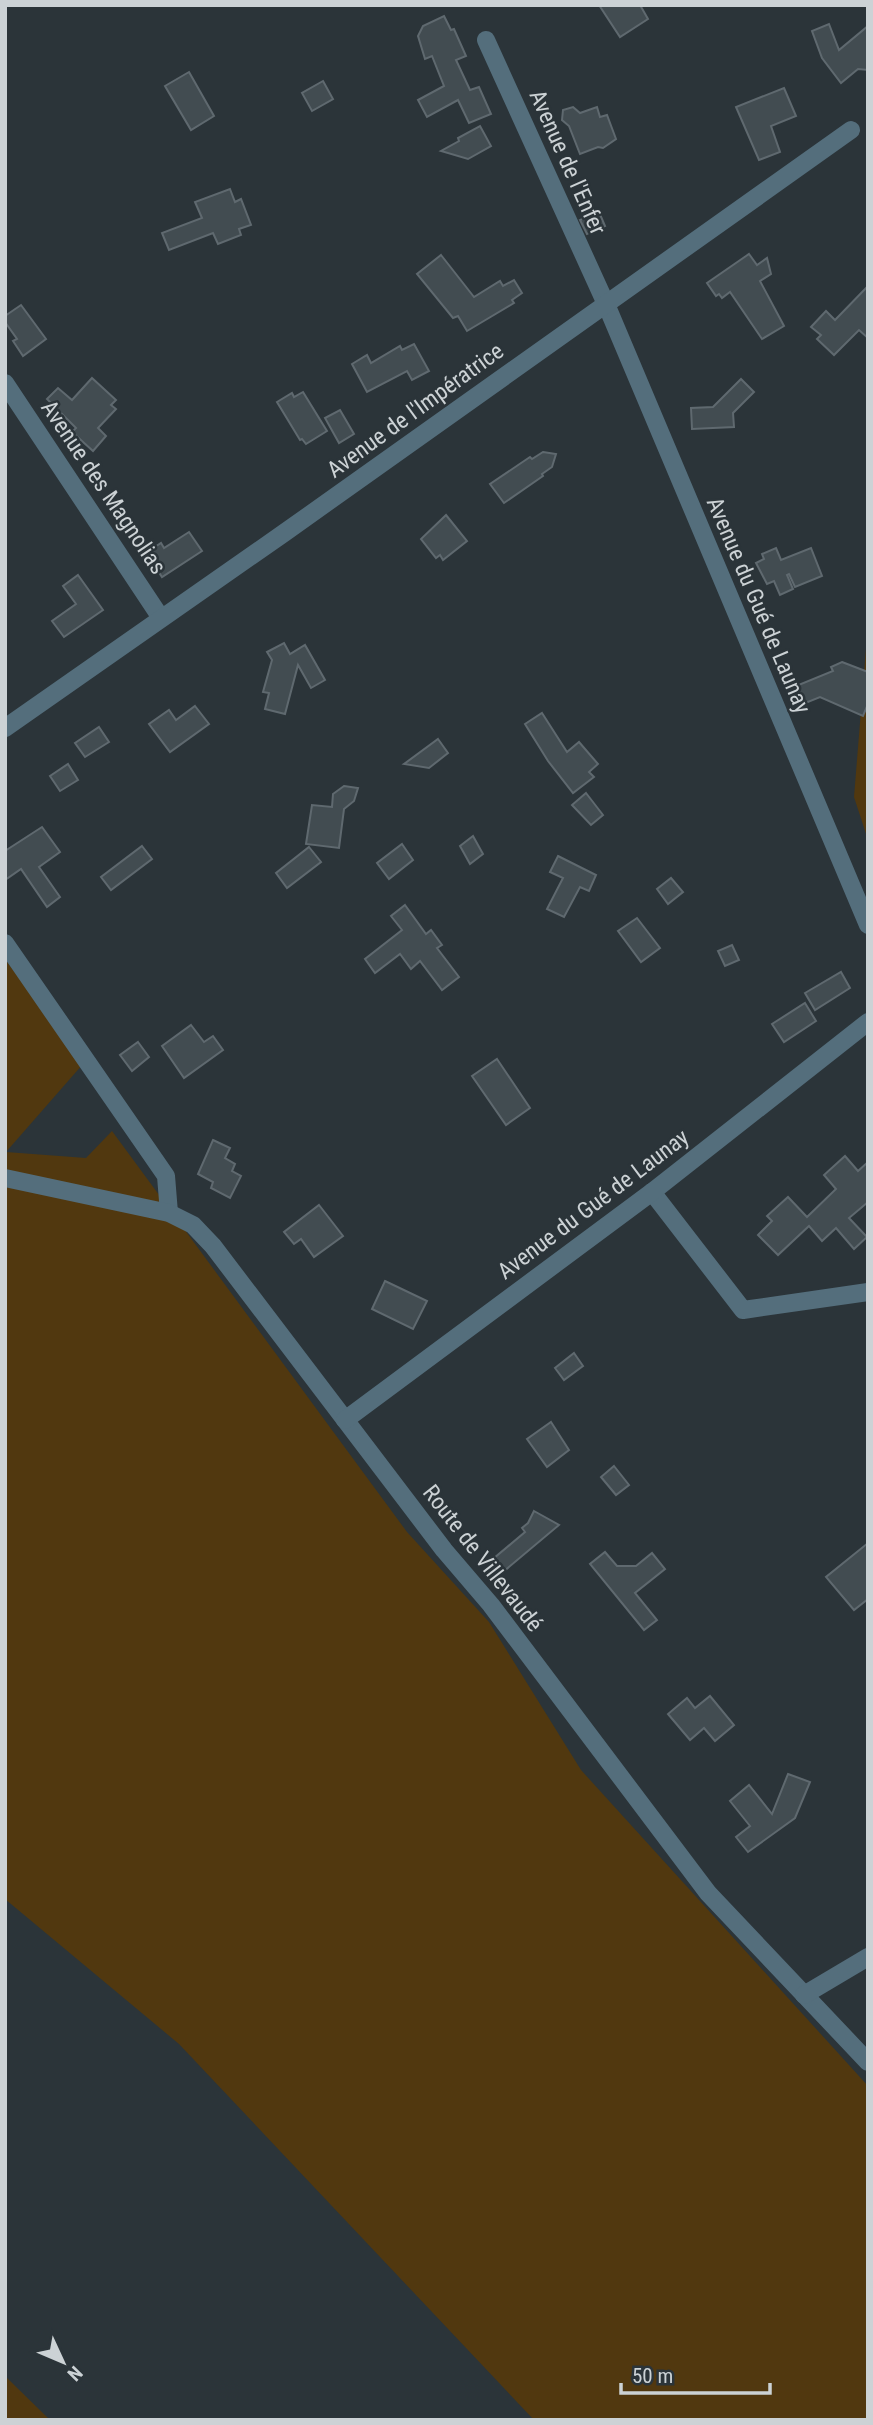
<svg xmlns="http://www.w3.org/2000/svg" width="873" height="2425" font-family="'Roboto Condensed',sans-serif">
	<rect width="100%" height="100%" fill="#2b3439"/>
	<!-- green -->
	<g fill="#51380f">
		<path d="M 868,624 L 868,840 L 854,797 Z"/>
		<path d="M 5,959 L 83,1064 L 6,1152 L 86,1158 L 112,1131 L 407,1532 L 489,1622 L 581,1770 L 868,2086 L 868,2420 L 534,2420 L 179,2044 L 5,1899 Z"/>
		<path d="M 5,2376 L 50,2420 L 5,2420 Z"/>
	</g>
	<!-- building -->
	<g fill="#424c51" stroke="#5f696f" stroke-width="2">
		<path d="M 599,5 L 640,5 L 648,19 L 620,37 Z"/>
		<path d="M 444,16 L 451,30 L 454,29 L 466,56 L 456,60 L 470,90 L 479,87 L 491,114 L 469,123 L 458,100 L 427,117 L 418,100 L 444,86 L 432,56 L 425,59 L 418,36 L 423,26 Z"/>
		<path d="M 829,24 L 839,50 L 868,26 L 868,70 L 858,69 L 841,83 L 822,58 L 812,31 Z"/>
		<path d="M 189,72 L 214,116 L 191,130 L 165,86 Z"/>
		<path d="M 323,81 L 333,99 L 312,111 L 302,93 Z"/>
		<path d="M 784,88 L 796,116 L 771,126 L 780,152 L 759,160 L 736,107 Z"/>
		<path d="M 573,107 L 580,113 L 597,107 L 600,117 L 607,115 L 616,139 L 603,148 L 598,147 L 580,154 L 569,126 L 562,120 L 563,110 Z"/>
		<path d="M 480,126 L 491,146 L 468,159 L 441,151 L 459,141 L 458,138 Z"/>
		<path d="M 230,189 L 235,202 L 241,199 L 251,225 L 239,229 L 241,235 L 218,244 L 213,233 L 169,250 L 162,233 L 202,218 L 195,202 Z"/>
		<path d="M 599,212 L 605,226 L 587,234 L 580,220 Z"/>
		<path d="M 749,254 L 757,265 L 767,258 L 771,274 L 760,281 L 784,326 L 762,339 L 730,292 L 722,298 L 719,294 L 716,296 L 707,283 Z"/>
		<path d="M 441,255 L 474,297 L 500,281 L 503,286 L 514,280 L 522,293 L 512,300 L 514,303 L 467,331 L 458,316 L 453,318 L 417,274 Z"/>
		<path d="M 868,286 L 868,338 L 859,330 L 834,355 L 817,339 L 821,335 L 811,327 L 826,311 L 835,320 Z"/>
		<path d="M 21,305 L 46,339 L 23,356 L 13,341 L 17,339 L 5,322 L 5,316 Z"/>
		<path d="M 414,344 L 429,371 L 412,380 L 407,371 L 367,392 L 352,364 L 367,355 L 371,363 L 400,346 L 402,350 Z"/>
		<path d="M 92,378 L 116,400 L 111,405 L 116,409 L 98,428 L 106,436 L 93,451 L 72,432 L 76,428 L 47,399 L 58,388 L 72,400 Z"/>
		<path d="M 741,379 L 754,392 L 733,413 L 734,427 L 692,429 L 691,408 L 713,407 Z"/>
		<path d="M 303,392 L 327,431 L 306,444 L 302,439 L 300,440 L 277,402 L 292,393 L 294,397 Z"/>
		<path d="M 340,410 L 354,434 L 339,443 L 325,418 Z"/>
		<path d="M 543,452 L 556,454 L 552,467 L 542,474 L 543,476 L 504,503 L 490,484 L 530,457 L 532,459 Z"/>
		<path d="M 446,515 L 467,541 L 443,560 L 440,555 L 436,558 L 421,539 Z"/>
		<path d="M 189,532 L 202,551 L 162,577 L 146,553 L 161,543 L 164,548 Z"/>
		<path d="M 776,548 L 781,560 L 811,548 L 822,576 L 795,587 L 789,574 L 787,575 L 793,589 L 780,595 L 774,581 L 767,584 L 756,563 L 764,559 L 762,554 Z"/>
		<path d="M 78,575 L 103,610 L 64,637 L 52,621 L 76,604 L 63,586 Z"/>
		<path d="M 284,643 L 290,654 L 305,645 L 325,680 L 311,688 L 298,665 L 285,714 L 265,709 L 269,693 L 263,692 L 272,660 L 267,652 Z"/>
		<path d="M 842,662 L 868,672 L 868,704 L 863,716 L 820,697 L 803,704 L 796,686 L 833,671 L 831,667 Z"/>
		<path d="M 195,706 L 209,724 L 170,752 L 149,724 L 169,710 L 176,720 Z"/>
		<path d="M 542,713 L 567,752 L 579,742 L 598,764 L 589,772 L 594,777 L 573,793 L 548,761 L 525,724 Z"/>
		<path d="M 99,727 L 109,742 L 85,757 L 75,743 Z"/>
		<path d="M 438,739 L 448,753 L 429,768 L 404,764 Z"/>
		<path d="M 68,764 L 78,780 L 60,791 L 50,776 Z"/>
		<path d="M 344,786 L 358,788 L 354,801 L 344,809 L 339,848 L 306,844 L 312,805 L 332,807 L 333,794 Z"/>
		<path d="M 586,793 L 603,815 L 591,825 L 572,805 Z"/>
		<path d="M 42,827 L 60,852 L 39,867 L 60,897 L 47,907 L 21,869 L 5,880 L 5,851 Z"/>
		<path d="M 473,836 L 483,854 L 470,864 L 460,846 Z"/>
		<path d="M 402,844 L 413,860 L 389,879 L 377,863 Z"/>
		<path d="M 142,846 L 152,859 L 111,890 L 101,877 Z"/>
		<path d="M 309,847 L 321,862 L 287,888 L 276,873 Z"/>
		<path d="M 558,856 L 596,875 L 589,891 L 580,887 L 564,917 L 547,909 L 563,878 L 550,872 Z"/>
		<path d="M 671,878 L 683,892 L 668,904 L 657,889 Z"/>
		<path d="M 405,905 L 426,934 L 431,930 L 442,945 L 437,948 L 459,977 L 442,990 L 420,961 L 411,969 L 400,954 L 375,973 L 365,959 L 402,930 L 391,916 Z"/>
		<path d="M 637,918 L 660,948 L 641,962 L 618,931 Z"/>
		<path d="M 732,945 L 739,960 L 725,966 L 718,951 Z"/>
		<path d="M 841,972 L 850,988 L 815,1010 L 805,993 Z"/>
		<path d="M 805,1003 L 816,1021 L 784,1042 L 772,1024 Z"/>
		<path d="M 191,1025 L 204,1042 L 213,1036 L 223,1050 L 184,1078 L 162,1046 Z"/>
		<path d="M 138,1042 L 149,1057 L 132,1071 L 120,1055 Z"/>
		<path d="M 497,1059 L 530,1108 L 506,1125 L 472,1076 Z"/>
		<path d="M 213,1140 L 230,1148 L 225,1158 L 235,1164 L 232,1171 L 241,1176 L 230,1198 L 211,1188 L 213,1182 L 198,1174 Z"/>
		<path d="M 845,1156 L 858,1171 L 868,1162 L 868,1202 L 849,1218 L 867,1237 L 854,1249 L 836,1228 L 822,1241 L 809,1226 L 778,1255 L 758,1235 L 772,1221 L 767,1216 L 788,1197 L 807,1217 L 836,1189 L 824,1175 Z"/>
		<path d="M 319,1205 L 343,1236 L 314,1257 L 301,1239 L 294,1244 L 284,1232 Z"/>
		<path d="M 385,1281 L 427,1301 L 413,1329 L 372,1309 Z"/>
		<path d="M 574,1353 L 583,1366 L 564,1380 L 555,1368 Z"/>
		<path d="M 551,1422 L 569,1450 L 547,1467 L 527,1439 Z"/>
		<path d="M 614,1466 L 629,1485 L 616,1495 L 601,1477 Z"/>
		<path d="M 534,1511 L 559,1525 L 503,1572 L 493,1559 L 525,1532 L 522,1528 L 528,1523 Z"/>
		<path d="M 868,1543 L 868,1599 L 854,1610 L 826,1577 Z"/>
		<path d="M 605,1552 L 617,1566 L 636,1566 L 652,1553 L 665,1569 L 635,1593 L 657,1620 L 644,1630 L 590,1564 Z"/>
		<path d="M 710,1696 L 734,1725 L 715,1741 L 704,1728 L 690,1740 L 668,1714 L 687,1698 L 695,1708 Z"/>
		<path d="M 788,1774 L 810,1782 L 795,1818 L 748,1852 L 736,1837 L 750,1826 L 730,1801 L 749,1785 L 772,1814 Z"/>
	</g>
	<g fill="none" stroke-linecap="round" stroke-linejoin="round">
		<!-- minor -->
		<g stroke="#546e7c" stroke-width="18">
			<path d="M 486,40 L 606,304 L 868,925"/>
			<path d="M 5,383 L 161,618"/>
			<path d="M 5,728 L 284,533 L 851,130"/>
			<path d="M 5,943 L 166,1176 L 169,1213"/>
			<path d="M 5,1178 L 169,1213 L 193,1225 L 213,1246 L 444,1550 L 491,1605 L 708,1893 L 868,2062"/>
			<path d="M 652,1192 L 743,1310 L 868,1292"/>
			<path d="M 345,1420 L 652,1192 L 868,1022"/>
			<path d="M 804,1995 L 868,1957"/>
		</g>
	</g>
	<g text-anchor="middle" stroke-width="5" stroke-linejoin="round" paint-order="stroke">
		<!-- street labels -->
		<g font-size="23" fill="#ccd2d5" stroke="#2b3439">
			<text transform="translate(568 162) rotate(66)" y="8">Avenue de l'Enfer</text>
			<text transform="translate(415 410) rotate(-36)" y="8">Avenue de l'Impératrice</text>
			<text transform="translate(104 487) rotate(56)" y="8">Avenue des Magnolias</text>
			<text transform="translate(759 605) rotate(67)" y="8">Avenue du Gué de Launay</text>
			<text transform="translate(593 1204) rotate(-37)" y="8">Avenue du Gué de Launay</text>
			<text transform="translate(483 1558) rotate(52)" y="8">Route de Villevaudé</text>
		</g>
	</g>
	<!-- border -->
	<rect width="873" height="2425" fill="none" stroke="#ccd2d5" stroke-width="14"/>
	<!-- north arrow -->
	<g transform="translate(63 2362) rotate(134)" stroke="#2b3439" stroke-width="5" paint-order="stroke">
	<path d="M0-5L12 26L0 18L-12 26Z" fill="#ccd2d5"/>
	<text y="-10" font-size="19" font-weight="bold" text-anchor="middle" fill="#ccd2d5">N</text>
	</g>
	<!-- scale -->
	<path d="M621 2383v10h149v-10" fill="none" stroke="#ccd2d5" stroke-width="3.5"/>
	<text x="632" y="2383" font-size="21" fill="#ccd2d5" stroke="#2b3439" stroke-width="5" paint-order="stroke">50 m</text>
</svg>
